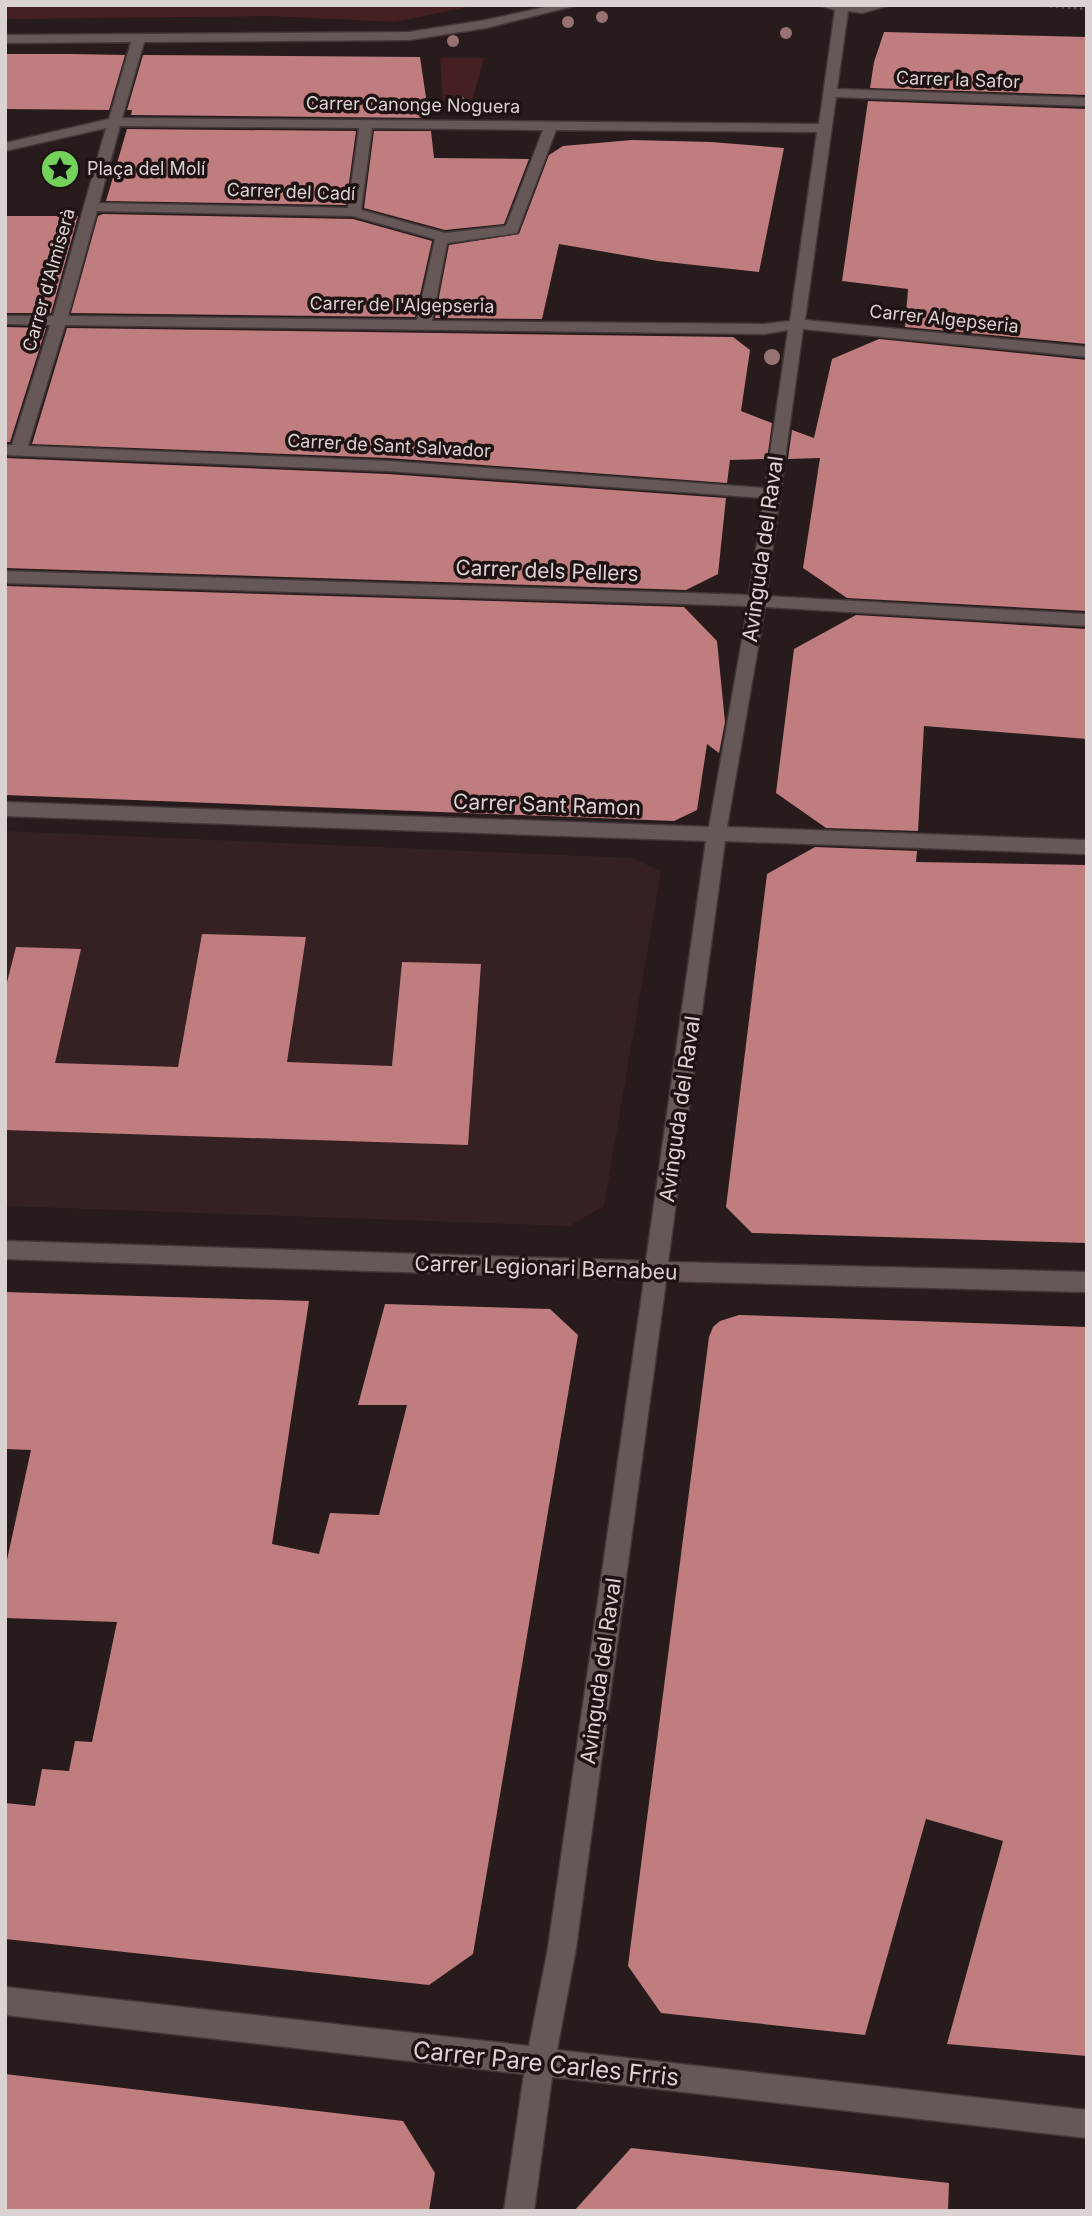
<svg xmlns="http://www.w3.org/2000/svg" width="1092" height="2216" font-family="Inter,sans-serif">
	<rect width="100%" height="100%" fill="#281b1b"/>
	<!-- built -->
	<path fill="#352122" d="M 5,831 L 631,858 L 661,871 L 604,1206 L 569,1226 L 5,1206 Z"/>
	<!-- green -->
	<g fill="#451f22">
		<path d="M 174,5 L 477,5 L 395,22 L 271,16 L 5,19 L 5,7 Z"/>
		<path d="M 440,58 L 484,58 L 473,98 L 455,111 L 443,100 Z"/>
	</g>
	<!-- building -->
	<g fill="#c07d7f">
		<path d="M 884,32 L 1087,37 L 1087,95 L 870,88 L 874,62 Z"/>
		<path d="M 5,54 L 71,54 L 125,55 L 109,110 L 5,109 Z"/>
		<path d="M 143,55 L 420,57 L 429,118 L 131,115 L 132,110 L 127,110 Z"/>
		<path d="M 868,101 L 1087,109 L 1087,344 L 905,327 L 908,289 L 842,281 Z"/>
		<path d="M 127,129 L 356,131 L 346,205 L 106,201 Z"/>
		<path d="M 374,131 L 431,131 L 434,158 L 529,159 L 504,224 L 445,230 L 364,208 Z"/>
		<path d="M 632,140 L 711,142 L 784,148 L 759,272 L 658,261 L 559,244 L 542,319 L 435,318 L 449,245 L 519,234 L 549,155 L 563,146 Z"/>
		<path d="M 103,214 L 353,219 L 432,241 L 415,317 L 71,313 L 98,216 Z"/>
		<path d="M 5,216 L 78,216 L 51,313 L 5,313 Z"/>
		<path d="M 5,327 L 46,328 L 10,442 L 5,442 Z"/>
		<path d="M 67,328 L 733,337 L 750,350 L 741,411 L 772,423 L 767,459 L 730,460 L 727,483 L 388,458 L 32,444 Z"/>
		<path d="M 879,339 L 1087,360 L 1087,611 L 847,598 L 803,568 L 820,458 L 788,459 L 792,430 L 814,438 L 832,359 Z"/>
		<path d="M 5,458 L 388,474 L 726,498 L 718,574 L 686,590 L 5,568 Z"/>
		<path d="M 5,586 L 684,607 L 717,641 L 725,722 L 719,753 L 707,744 L 697,810 L 674,821 L 5,795 Z"/>
		<path d="M 856,615 L 1087,629 L 1087,739 L 924,726 L 918,831 L 826,828 L 776,793 L 794,649 Z"/>
		<path d="M 815,847 L 917,851 L 916,862 L 1087,865 L 1087,1243 L 752,1233 L 726,1207 L 767,874 Z"/>
		<path d="M 202,934 L 306,937 L 287,1062 L 392,1066 L 402,962 L 481,964 L 468,1145 L 5,1130 L 5,990 L 16,947 L 81,949 L 55,1063 L 178,1067 Z"/>
		<path d="M 5,1292 L 309,1301 L 272,1544 L 319,1554 L 330,1513 L 379,1515 L 407,1405 L 358,1405 L 385,1304 L 550,1309 L 578,1335 L 473,1954 L 429,1985 L 5,1939 L 5,1803 L 35,1806 L 42,1769 L 69,1771 L 75,1741 L 92,1742 L 117,1622 L 5,1618 L 5,1569 L 31,1450 L 5,1449 Z"/>
		<path d="M 739,1315 L 1087,1327 L 1087,2056 L 947,2044 L 1003,1841 L 926,1819 L 865,2035 L 661,2013 L 628,1966 L 709,1337 L 713,1327 L 720,1321 Z"/>
		<path d="M 5,2074 L 403,2121 L 435,2173 L 429,2211 L 5,2211 Z"/>
		<path d="M 631,2148 L 949,2183 L 948,2211 L 574,2211 Z"/>
	</g>
	<g fill="none" stroke-linecap="round" stroke-linejoin="round">
		<!-- minor casing -->
		<g stroke="#413737" stroke-width="3">
			<path id="minor" d="M 554,5 L 578,5 L 486,28 L 409,40 L 144,42 L 122,118 L 819,124 L 835,10 L 818,5 L 890,5 L 862,13 L 848,11 L 837,89 L 1087,98 L 1087,106 L 836,97 L 805,320 L 1087,347 L 1087,357 L 803,329 L 766,596 L 1087,614 L 1087,626 L 765,607 L 727,827 L 1087,840 L 1087,854 L 725,841 L 668,1262 L 1087,1272 L 1087,1292 L 666,1281 L 576,1948 L 557,2050 L 1087,2110 L 1087,2138 L 552,2077 L 534,2211 L 504,2211 L 524,2074 L 5,2015 L 5,1987 L 529,2046 L 548,1948 L 644,1280 L 5,1259 L 5,1241 L 646,1261 L 706,841 L 5,816 L 5,802 L 709,827 L 748,606 L 5,583 L 5,571 L 749,595 L 764,498 L 388,471 L 5,455 L 5,445 L 12,445 L 50,325 L 5,324 L 5,316 L 53,316 L 106,128 L 5,151 L 5,143 L 109,119 L 131,42 L 5,43 L 5,35 L 409,32 L 486,20 ZM 120,126 L 359,128 L 348,208 L 99,203 ZM 372,128 L 543,130 L 506,226 L 445,233 L 361,210 ZM 556,130 L 817,132 L 790,321 L 764,324 L 432,321 L 447,243 L 517,233 ZM 97,211 L 353,216 L 435,239 L 417,320 L 68,316 ZM 65,325 L 764,334 L 788,330 L 765,488 L 388,461 L 28,446 Z"/>
		</g>
		<!-- path -->
		<path stroke="#615555" stroke-width="2.5" stroke-dasharray="2.5 3.5" stroke-linecap="butt" d="M 1032,5 L 1087,9"/>
		<!-- minor -->
		<use href="#minor" fill="#675858" fill-rule="evenodd"/>
	</g>
	<!-- trees -->
	<g fill="#987272">
		<circle cx="602" cy="17" r="6"/>
		<circle cx="568" cy="22" r="6"/>
		<circle cx="786" cy="33" r="6"/>
		<circle cx="453" cy="41" r="6"/>
		<circle cx="458" cy="102" r="7"/>
		<circle cx="772" cy="357" r="8"/>
	</g>
	<!-- icons -->
	<defs>
		<g id="sight-disc" transform="scale(2.0125)"><circle r="9.5" fill="#74d25c" stroke="#1e1212"/><path d="M0-6L1.8-2.2L6-1.7L2.9 1.2L3.7 5.4L0 3.3L-3.7 5.4L-2.9 1.2L-6-1.7L-1.8-2.2Z" fill="#111"/></g>
	</defs>
	<g fill-rule="evenodd">
		<use href="#sight-disc" x="60" y="169"/>
	</g>
	<g text-anchor="middle" stroke-width="7" stroke-linejoin="round" paint-order="stroke">
		<!-- far-street labels -->
		<g font-size="18" fill="#dbd2d2" stroke="#1e1212">
			<text transform="translate(958 80) rotate(2)" y="6">Carrer la Safor</text>
			<text transform="translate(413 105) rotate(1)" y="6">Carrer Canonge Noguera</text>
			<text transform="translate(291 192) rotate(2)" y="6">Carrer del Cadí</text>
			<text transform="translate(49 280) rotate(-74)" y="6">Carrer d'Almiserà</text>
			<text transform="translate(402 305) rotate(1)" y="6">Carrer de l'Algepseria</text>
			<text transform="translate(944 319) rotate(6)" y="6">Carrer Algepseria</text>
			<text transform="translate(389 446) rotate(3)" y="6">Carrer de Sant Salvador</text>
		</g>
		<!-- far-poi labels -->
		<g font-size="18" fill="#dbd2d2" stroke="#1e1212" text-anchor="start">
			<text x="87" y="175">Plaça del Molí</text>
		</g>
		<!-- street labels -->
		<g font-size="21" fill="#dbd2d2" stroke="#1e1212">
			<text transform="translate(763 549) rotate(-82)" y="7">Avinguda del Raval</text>
			<text transform="translate(547 571) rotate(2)" y="7">Carrer dels Pellers</text>
			<text transform="translate(547 805) rotate(2)" y="7">Carrer Sant Ramon</text>
			<text transform="translate(680 1109) rotate(-82)" y="7">Avinguda del Raval</text>
			<text transform="translate(546 1268) rotate(2)" y="7">Carrer Legionari Bernabeu</text>
			<text transform="translate(601 1671) rotate(-82)" y="7">Avinguda del Raval</text>
		</g>
		<!-- near-street labels -->
		<g font-size="24" fill="#dbd2d2" stroke="#1e1212">
			<text transform="translate(546 2064) rotate(6)" y="8">Carrer Pare Carles Frris</text>
		</g>
	</g>
	<!-- border -->
	<rect width="1092" height="2216" fill="none" stroke="#dbd2d2" stroke-width="14"/>
</svg>
